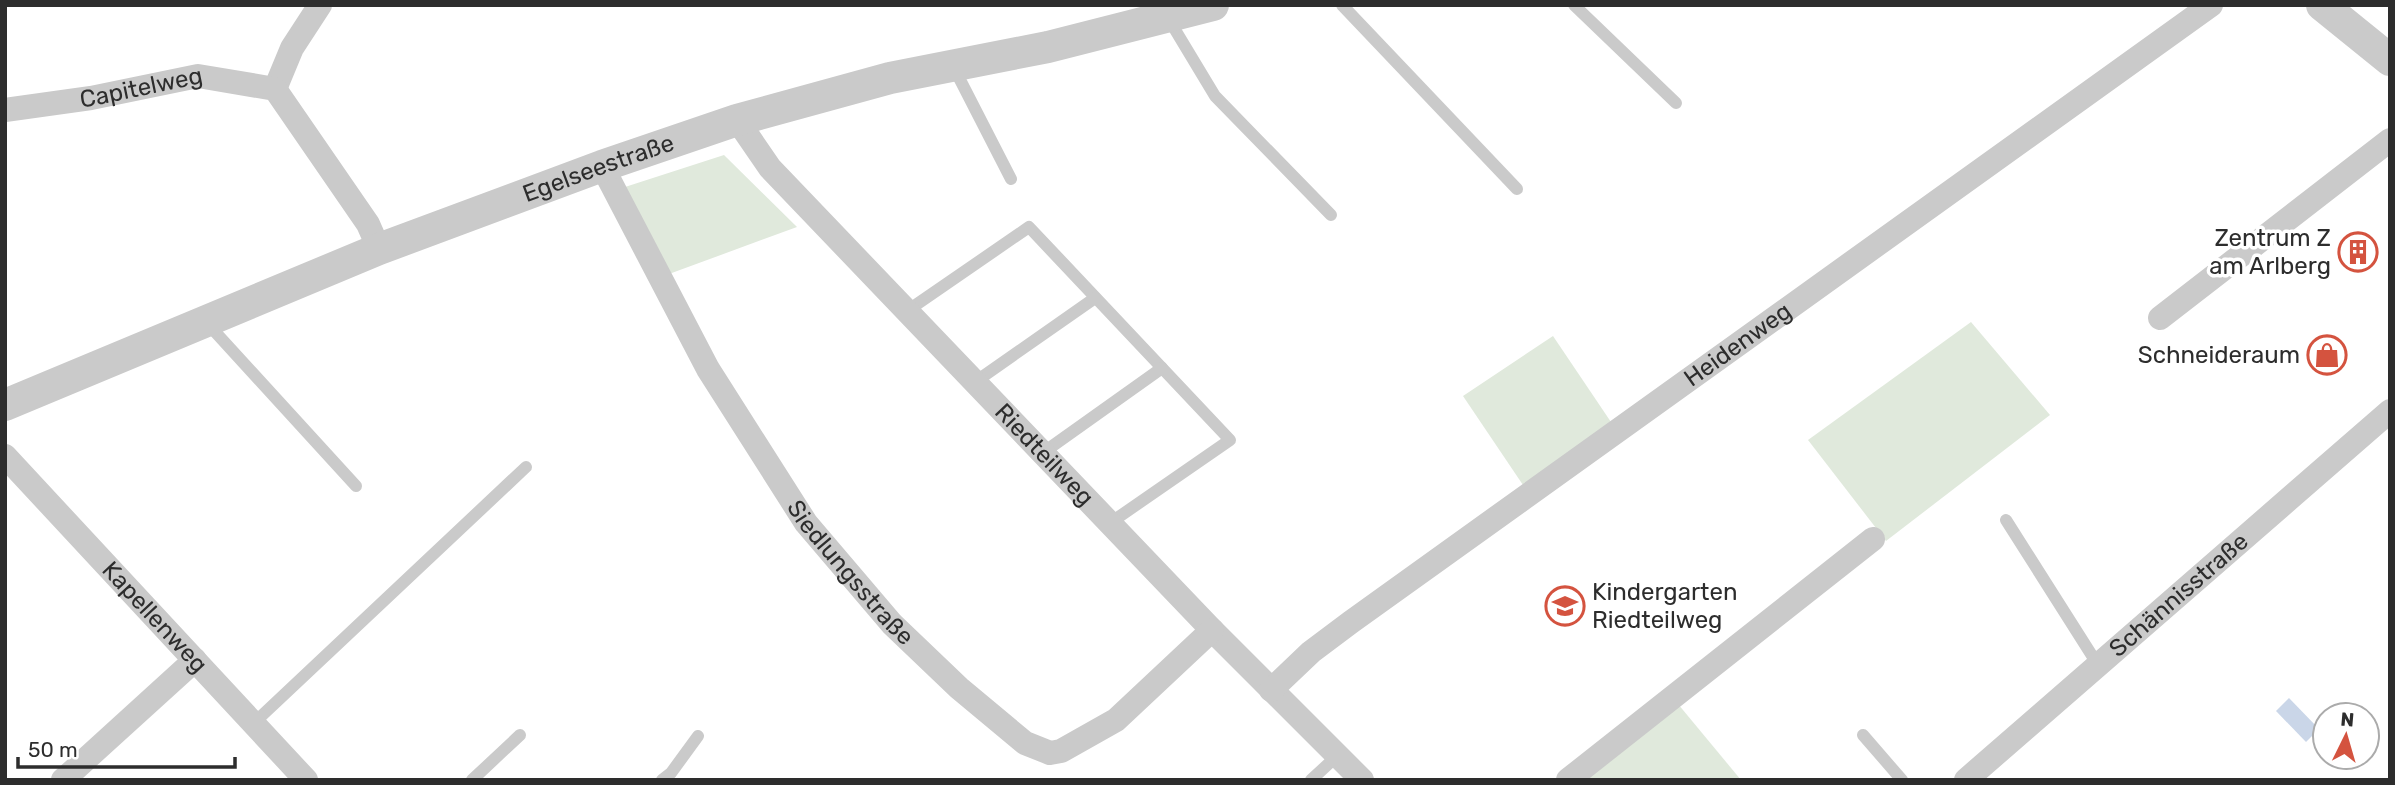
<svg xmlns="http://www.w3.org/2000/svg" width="2395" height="785" font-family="Rubik,sans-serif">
	<rect width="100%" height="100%" fill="#fff"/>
	<!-- green -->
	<g fill="#e0e9dc">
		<path d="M 724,155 L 797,227 L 669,274 L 625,187 Z"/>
		<path d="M 1971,322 L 2050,415 L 1886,541 L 1808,440 Z"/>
		<path d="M 1553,336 L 1615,428 L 1525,488 L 1463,396 Z"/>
		<path d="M 1678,704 L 1741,780 L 1581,780 Z"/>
	</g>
	<!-- water -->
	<path fill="#cad6e8" d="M 2289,698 L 2319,729 L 2306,742 L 2276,711 Z"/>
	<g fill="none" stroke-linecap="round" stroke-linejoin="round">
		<!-- service -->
		<g stroke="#cacaca" stroke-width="12">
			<path d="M 1342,5 L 1517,189"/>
			<path d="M 1574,5 L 1676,103"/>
			<path d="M 1168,18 L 1215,96 L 1331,215"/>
			<path d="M 953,66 L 1011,179"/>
			<path d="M 907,311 L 1029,227 L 1230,440 L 1110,523"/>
			<path d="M 207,323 L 356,486"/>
			<path d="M 975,382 L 1095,298"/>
			<path d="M 1044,452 L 1162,368"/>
			<path d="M 2006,520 L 2098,665"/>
			<path d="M 254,723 L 526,467"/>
			<path d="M 1863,735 L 1902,780"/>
			<path d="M 472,780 L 520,735"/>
			<path d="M 662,780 L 671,773 L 698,736"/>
			<path d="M 1311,780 L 1338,755"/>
		</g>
		<!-- minor -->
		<g stroke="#cacaca" stroke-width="24">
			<path d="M 275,89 L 292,48 L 320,5"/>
			<path id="s1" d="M 5,110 L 91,98 L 198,76 L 275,89 L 368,224 L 379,249"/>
			<path id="s2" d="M 737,120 L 770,168 L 1212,630 L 1362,780"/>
			<path id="s3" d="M 602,166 L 708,369 L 806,523 L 892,624 L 959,688 L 1025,743 L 1050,753 L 1061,751 L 1116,720 L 1212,630"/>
			<path d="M 2160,318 L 2390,140"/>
			<path id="s4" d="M 5,456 L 306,780"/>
			<path id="s5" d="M 1271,690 L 1311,652 L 1351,622 L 2211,5"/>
			<path d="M 63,780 L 195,660"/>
			<path d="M 1568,780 L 1873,539"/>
			<path id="s6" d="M 1966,780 L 2390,411"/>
		</g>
		<!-- tertiary -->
		<g stroke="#cacaca" stroke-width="32">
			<path d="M 2322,5 L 2390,60"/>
			<path id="s7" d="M 5,405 L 379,249 L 602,166 L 737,120 L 890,78 L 1048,47 L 1213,5"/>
		</g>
	</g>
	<!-- icons -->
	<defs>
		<g id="building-ring" transform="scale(2.0125)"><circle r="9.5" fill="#fff" stroke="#d4533f" stroke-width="1.5"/><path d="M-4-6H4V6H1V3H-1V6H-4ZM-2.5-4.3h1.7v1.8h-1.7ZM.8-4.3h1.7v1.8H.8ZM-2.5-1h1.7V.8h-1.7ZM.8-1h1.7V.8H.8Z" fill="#d4533f"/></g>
		<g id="shop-ring" transform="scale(2.0125)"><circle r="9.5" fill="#fff" stroke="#d4533f" stroke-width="1.5"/><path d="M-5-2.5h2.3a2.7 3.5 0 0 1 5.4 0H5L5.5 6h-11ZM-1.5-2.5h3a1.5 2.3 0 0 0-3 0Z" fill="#d4533f"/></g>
		<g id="school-ring" transform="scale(2.0125)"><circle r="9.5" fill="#fff" stroke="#d4533f" stroke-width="1.5"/><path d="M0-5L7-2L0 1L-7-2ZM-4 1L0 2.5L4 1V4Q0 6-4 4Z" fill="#d4533f"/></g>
	</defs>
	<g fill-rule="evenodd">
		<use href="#building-ring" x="2358" y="252"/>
		<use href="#shop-ring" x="2327" y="355"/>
		<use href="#school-ring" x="1565" y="606"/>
	</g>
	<g text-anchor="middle" stroke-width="7" stroke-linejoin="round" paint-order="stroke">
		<!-- street labels -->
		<g font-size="24" fill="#2d2d2d" stroke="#fff">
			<text dy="8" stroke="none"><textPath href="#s1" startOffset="138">Capitelweg</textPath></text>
			<text dy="8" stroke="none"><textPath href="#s7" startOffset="639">Egelseestraße</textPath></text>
			<text dy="8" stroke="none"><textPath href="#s5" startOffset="581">Heidenweg</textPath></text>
			<text dy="8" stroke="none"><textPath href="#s2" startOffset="455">Riedteilweg</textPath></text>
			<text dy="8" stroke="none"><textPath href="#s3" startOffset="478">Siedlungsstraße</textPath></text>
			<text dy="8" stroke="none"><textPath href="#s6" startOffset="282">Schännisstraße</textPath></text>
			<text dy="8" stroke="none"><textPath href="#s4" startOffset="220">Kapellenweg</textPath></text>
		</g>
		<!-- poi labels -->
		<g font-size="24" fill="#2d2d2d" stroke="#fff" text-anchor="end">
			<text x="2331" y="246">Zentrum Z<tspan x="2331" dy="28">am Arlberg</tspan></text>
			<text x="2300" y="363">Schneideraum</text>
			<text x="1592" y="600" text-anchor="start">Kindergarten<tspan x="1592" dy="28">Riedteilweg</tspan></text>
		</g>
	</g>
	<!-- border -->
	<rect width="2395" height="785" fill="none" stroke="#2d2d2d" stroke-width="14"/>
	<!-- north arrow -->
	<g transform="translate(2346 736) rotate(5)"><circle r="33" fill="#ffffff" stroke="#ababab" stroke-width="2"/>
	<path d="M0-5L12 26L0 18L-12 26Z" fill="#d4533f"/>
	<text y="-10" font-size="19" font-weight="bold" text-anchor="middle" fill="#2d2d2d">N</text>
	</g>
	<!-- scale -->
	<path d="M18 757v10h217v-10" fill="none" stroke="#2d2d2d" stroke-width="3.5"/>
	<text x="28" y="757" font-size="21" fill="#2d2d2d" stroke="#ffffff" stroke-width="5" paint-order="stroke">50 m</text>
</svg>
